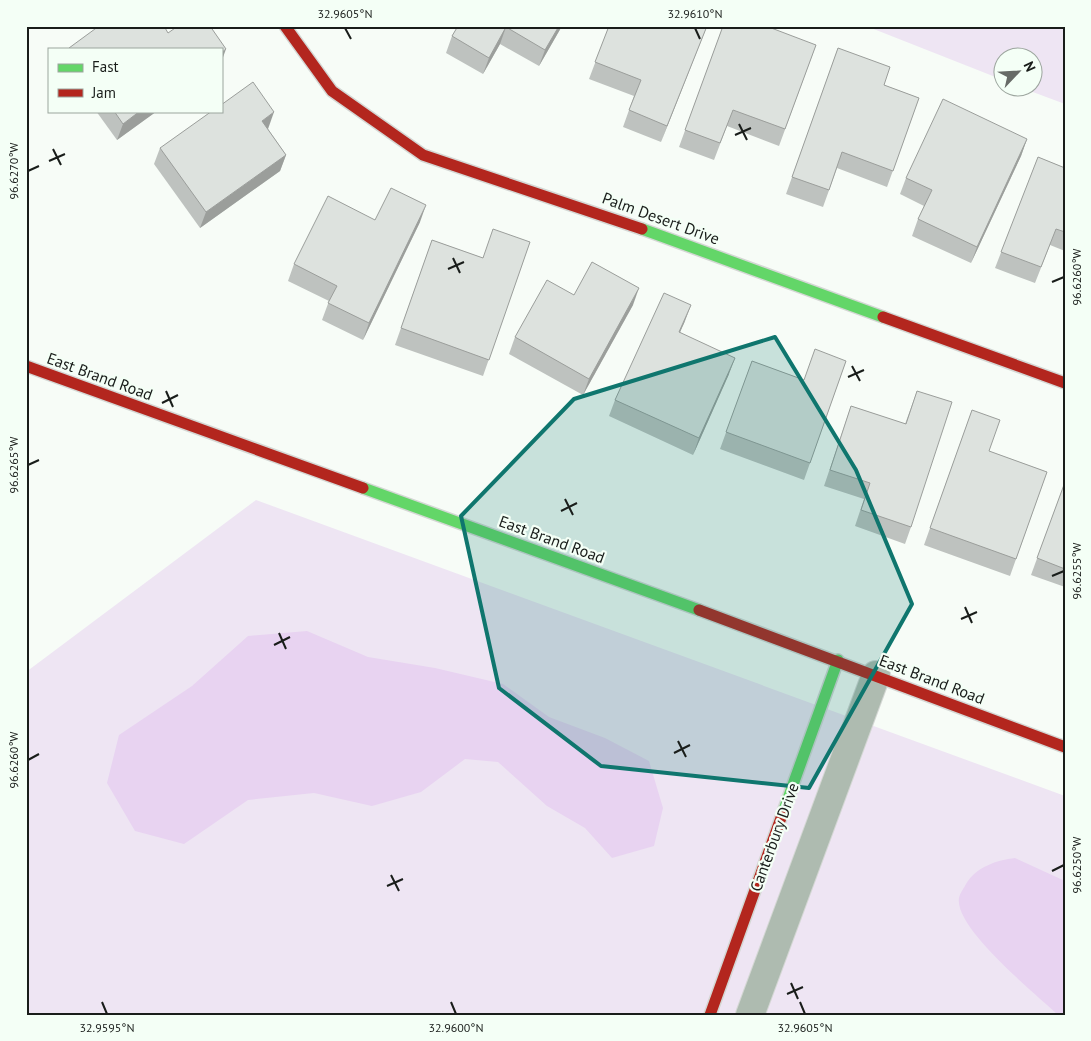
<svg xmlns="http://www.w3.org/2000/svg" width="1091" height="1041" font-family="'PT Sans',sans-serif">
	<rect width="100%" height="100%" fill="#f7fcf7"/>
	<!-- green -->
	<g fill="#eee5f3">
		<path d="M 866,26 L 1065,26 L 1065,104 L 1022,88 L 1034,88 L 1034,58 L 1004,58 L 1003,80 Z"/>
		<path d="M 256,500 L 1065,796 L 1065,1015 L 26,1015 L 26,672 Z"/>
	</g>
	<!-- water -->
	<g fill="#e8d3f1">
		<path d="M 307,631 L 368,657 L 435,668 L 503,684 L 549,717 L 605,738 L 649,761 L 663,808 L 654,846 L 612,858 L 585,828 L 547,806 L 498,762 L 465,759 L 421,792 L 372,806 L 314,793 L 248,800 L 184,844 L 135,831 L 107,783 L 119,735 L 192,686 L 248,636 Z"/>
		<path d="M 1015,858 L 1065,881 L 1065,1015 L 1058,1015 C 1036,994 954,928 959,898 C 960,893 964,888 966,884 C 976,867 997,860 1015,858 Z"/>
	</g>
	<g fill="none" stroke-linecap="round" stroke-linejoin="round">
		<!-- street casing -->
		<g stroke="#d4d7d4" stroke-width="30">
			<path id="street" d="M 750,1015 L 876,675"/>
		</g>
		<!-- fast casing -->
		<g stroke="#d4d7d4" stroke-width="14">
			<g id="fast">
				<path d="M 642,229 L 883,317"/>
				<path d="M 363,488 L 699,610"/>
				<path d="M 782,815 L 838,660"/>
			</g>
		</g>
		<!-- jam casing -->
		<g stroke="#d4d7d4" stroke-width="14">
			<g id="jam">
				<path d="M 285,26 L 332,91 L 423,155 L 642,229"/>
				<path d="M 883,317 L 1065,383"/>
				<path d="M 26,366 L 363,488"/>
				<path d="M 699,610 L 1065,747"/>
				<path d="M 710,1015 L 782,815"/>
			</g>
		</g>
		<!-- street -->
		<use href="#street" stroke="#aebbb0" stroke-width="28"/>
		<!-- fast -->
		<use href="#fast" stroke="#63d668" stroke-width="11"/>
		<!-- jam -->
		<use href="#jam" stroke="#b3261e" stroke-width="11"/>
	</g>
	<!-- wall -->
	<g fill="#bec2bf">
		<path d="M 458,26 L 562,26 L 539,66 L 500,44 L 483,74 L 446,53 L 452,36 Z"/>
		<path d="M 609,26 L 707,26 L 661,142 L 623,127 L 634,96 L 589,79 Z"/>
		<path d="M 723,26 L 816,45 L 779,146 L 727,126 L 714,160 L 679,147 Z"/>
		<path d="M 838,48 L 884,85 L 919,98 L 887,187 L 837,168 L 823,207 L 786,194 Z"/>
		<path d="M 96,111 L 157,111 L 117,140 Z"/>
		<path d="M 268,129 L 286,155 L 280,171 L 200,228 L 154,164 L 160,148 Z"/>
		<path d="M 1027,139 L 1021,156 L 971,263 L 912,236 L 918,219 L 924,206 L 900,194 L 906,178 Z"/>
		<path d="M 1038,157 L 1065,168 L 1065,251 L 1050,245 L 1035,283 L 995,268 Z"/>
		<path d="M 375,220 L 420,222 L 363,340 L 322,320 L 329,301 L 288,281 L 294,264 Z"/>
		<path d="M 432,240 L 483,258 L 530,242 L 483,376 L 395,345 Z"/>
		<path d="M 574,295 L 633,305 L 583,395 L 509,354 L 515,337 Z"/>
		<path d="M 685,321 L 680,332 L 729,374 L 693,455 L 609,416 L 615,400 Z"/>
		<path d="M 752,361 L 804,380 L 846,361 L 804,480 L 720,449 Z"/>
		<path d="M 917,391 L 911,527 L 905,544 L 855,526 L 864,499 L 824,486 L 851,406 L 905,424 Z"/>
		<path d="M 972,410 L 989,451 L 1047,472 L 1010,576 L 924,545 Z"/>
		<path d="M 1065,482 L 1065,587 L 1031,575 Z"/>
	</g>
	<!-- shaded-wall -->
	<g fill="#9b9e9b">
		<path d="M 559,26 L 562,26 L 539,66 L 545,50 Z"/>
		<path d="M 707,26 L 661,142 L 667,126 Z"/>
		<path d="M 506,27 L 500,44 L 483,74 L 489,58 Z"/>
		<path d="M 226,49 L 221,63 L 221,53 Z"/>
		<path d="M 140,111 L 157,111 L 117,140 L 123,124 Z"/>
		<path d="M 274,112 L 268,129 L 256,137 L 262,121 Z"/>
		<path d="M 1027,139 L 1021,156 L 971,263 L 977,247 Z"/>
		<path d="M 286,155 L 280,171 L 200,228 L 206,212 Z"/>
		<path d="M 426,205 L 420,222 L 363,340 L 369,323 Z"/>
		<path d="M 639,288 L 633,305 L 583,395 L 589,379 Z"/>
		<path d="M 691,305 L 685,321 L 673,348 L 679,332 Z"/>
		<path d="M 735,358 L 729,374 L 693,455 L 699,438 Z"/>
	</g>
	<!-- building -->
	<g fill="#dde2de" stroke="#9b9e9b">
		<path d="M 99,26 L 164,26 L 168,33 L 178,26 L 210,26 L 226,49 L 221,53 L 221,49 L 69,49 L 69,48 Z"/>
		<path d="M 458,26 L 559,26 L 545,50 L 506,27 L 489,58 L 452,36 Z"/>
		<path d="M 609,26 L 707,26 L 667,126 L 629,110 L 641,80 L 595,62 Z"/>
		<path d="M 723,26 L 766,26 L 816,45 L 785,129 L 733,110 L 720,143 L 685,130 Z"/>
		<path d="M 838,48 L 890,67 L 884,85 L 919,98 L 893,171 L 842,152 L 829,190 L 792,177 Z"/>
		<path d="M 253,82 L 274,112 L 262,121 L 286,155 L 206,212 L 160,148 L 212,111 L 221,111 L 221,105 Z"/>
		<path d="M 943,99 L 1027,139 L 977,247 L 918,219 L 932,190 L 906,178 Z"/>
		<path d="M 114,111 L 140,111 L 123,124 Z"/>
		<path d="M 1038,157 L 1065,168 L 1065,232 L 1056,229 L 1041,267 L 1001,252 Z"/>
		<path d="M 391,188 L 426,205 L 369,323 L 328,303 L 337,286 L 294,264 L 328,196 L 375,220 Z"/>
		<path d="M 493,229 L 530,242 L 489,360 L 401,328 L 432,240 L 483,258 Z"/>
		<path d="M 592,262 L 639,288 L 589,379 L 515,337 L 547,280 L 574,295 Z"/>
		<path d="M 664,293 L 691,305 L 679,332 L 735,358 L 699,438 L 615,400 Z"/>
		<path d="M 815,349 L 846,361 L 810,463 L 726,432 L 752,361 L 804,380 Z"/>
		<path d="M 917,391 L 952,402 L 911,527 L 861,510 L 870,483 L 830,470 L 851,406 L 906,424 Z"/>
		<path d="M 972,410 L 1000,420 L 989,451 L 1047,472 L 1016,559 L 930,528 Z"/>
		<path d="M 1065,482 L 1065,569 L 1037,558 Z"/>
	</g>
	<!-- marked area -->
	<path fill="#0f766e" fill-opacity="0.2" stroke="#0f766e" stroke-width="4" stroke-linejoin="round" d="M 775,337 L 856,470 L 912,604 L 809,788 L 601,766 L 499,688 L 461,516 L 574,399 Z"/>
	<!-- ticks -->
	<path fill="none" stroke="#191d1a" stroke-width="2" d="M 345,28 L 351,39M 695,28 L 700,39M 739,124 L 747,140M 735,135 L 751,128M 53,149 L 61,165M 49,161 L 65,154M 28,171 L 39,166M 453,258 L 460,273M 448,269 L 464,262M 1052,282 L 1064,277M 852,366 L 860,381M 848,377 L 864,370M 166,391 L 173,407M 162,403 L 178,395M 28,465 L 39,460M 565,499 L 573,515M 561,511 L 577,503M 1052,576 L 1064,571M 965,607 L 972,623M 961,619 L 977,612M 279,633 L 286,649M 274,645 L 290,637M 678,741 L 686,757M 674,753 L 690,745M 28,760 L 39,754M 1052,871 L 1064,865M 391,875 L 399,891M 387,886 L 403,879M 791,983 L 798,999M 787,994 L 803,987M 102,1002 L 107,1014M 451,1002 L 456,1014M 800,1002 L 805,1014"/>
	<g text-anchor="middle" stroke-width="4.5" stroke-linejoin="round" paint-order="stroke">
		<!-- street labels -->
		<g font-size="16" fill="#191d1a" stroke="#f4fff6">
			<text transform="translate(661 218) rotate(20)" y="6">Palm Desert Drive</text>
			<text transform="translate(100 376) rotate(20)" y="6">East Brand Road</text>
			<text transform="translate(552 539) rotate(20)" y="6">East Brand Road</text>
			<text transform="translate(932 679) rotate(21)" y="6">East Brand Road</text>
			<text transform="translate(774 837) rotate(-70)" y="6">Canterbury Drive</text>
		</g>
	</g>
	<!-- border -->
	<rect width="1091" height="1041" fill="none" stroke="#f4fff6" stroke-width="55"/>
	<!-- legend -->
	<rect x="48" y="48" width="175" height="65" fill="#f4fff6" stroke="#9ca59e"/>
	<rect x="58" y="64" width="25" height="8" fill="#63d668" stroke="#9ca59e"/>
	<text x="92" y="72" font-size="15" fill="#191d1a">Fast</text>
	<rect x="58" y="89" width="25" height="8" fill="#b3261e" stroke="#9ca59e"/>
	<text x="92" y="98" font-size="15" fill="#191d1a">Jam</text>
	<!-- north arrow -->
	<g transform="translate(1018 72) rotate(65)"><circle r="24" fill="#f4fff6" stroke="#9ca59e"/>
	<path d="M0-4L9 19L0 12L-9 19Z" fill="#676b67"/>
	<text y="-8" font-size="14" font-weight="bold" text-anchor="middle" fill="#191d1a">N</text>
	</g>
	<rect x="28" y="28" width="1036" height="986" fill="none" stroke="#191d1a" stroke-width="2"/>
	<g font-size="12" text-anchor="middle" fill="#191d1a">
		<text x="345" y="18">32.9605°N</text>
		<text x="695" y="18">32.9610°N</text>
		<text transform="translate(14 171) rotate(-90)" y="4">96.6270°W</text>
		<text transform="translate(1077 277) rotate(-90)" y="4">96.6260°W</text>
		<text transform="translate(14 465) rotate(-90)" y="4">96.6265°W</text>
		<text transform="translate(1077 571) rotate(-90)" y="4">96.6255°W</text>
		<text transform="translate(14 760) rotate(-90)" y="4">96.6260°W</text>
		<text transform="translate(1077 865) rotate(-90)" y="4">96.6250°W</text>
		<text x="107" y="1032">32.9595°N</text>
		<text x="456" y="1032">32.9600°N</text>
		<text x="805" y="1032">32.9605°N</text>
	</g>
</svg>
